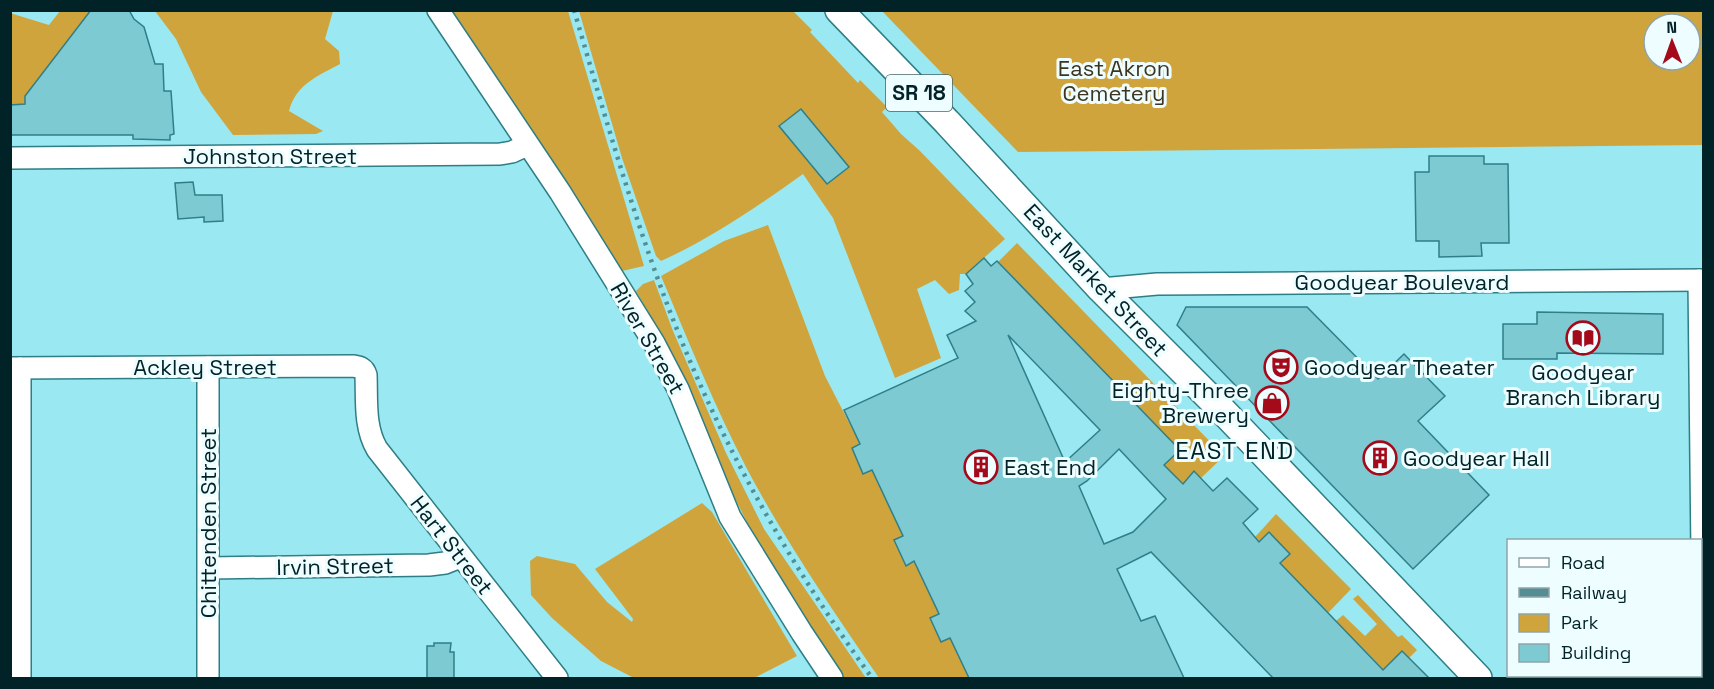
<svg xmlns="http://www.w3.org/2000/svg" width="1714" height="689" font-family="'Space Grotesk',sans-serif">
	<rect width="100%" height="100%" fill="#9ae8f1"/>
	<!-- green -->
	<g fill="#d0a43c" fill-rule="evenodd">
		<path d="M 60,11 L 91,11 L 25,96 L 25,105 L 11,105 L 10,13 L 49,25 Z"/>
		<path d="M 155,11 L 333,11 L 325,39 L 339,51 L 340,64 C 318,76 296,84 289,111 L 323,131 L 316,134 L 233,135 L 201,92 L 176,39 Z"/>
		<path d="M 449,11 L 568,11 L 644,266 L 622,271 L 547,152 Z"/>
		<path d="M 579,11 L 793,11 L 812,30 L 810,32 L 858,83 L 860,80 L 887,107 L 882,112 L 901,134 L 920,151 L 1005,239 L 966,274 L 960,274 L 959,290 L 949,294 L 935,280 L 917,289 L 941,358 L 895,378 L 833,218 L 803,174 C 758,206 712,238 661,261 L 656,256 L 622,158 Z"/>
		<path d="M 882,11 L 1703,11 L 1703,145 L 1018,152 ZM 1654,24 L 1690,24 L 1690,60 L 1654,60 Z"/>
		<path d="M 768,225 L 825,376 L 860,444 L 852,448 L 863,473 L 872,470 L 903,536 L 894,540 L 906,566 L 914,561 L 939,614 L 930,618 L 941,642 L 950,638 L 969,678 L 879,678 C 832,609 785,541 746,467 C 714,405 688,340 661,276 L 724,241 Z"/>
		<path d="M 1017,243 L 1224,456 L 1201,478 L 1194,471 L 1183,484 L 1164,465 L 1179,450 L 998,262 Z"/>
		<path d="M 654,280 L 673,331 L 726,453 L 764,529 L 866,678 L 843,678 L 771,569 L 728,485 L 721,464 L 675,358 L 636,291 L 643,284 Z"/>
		<path d="M 702,503 L 712,512 L 797,656 L 754,678 L 634,678 L 601,661 L 552,618 L 531,595 L 530,561 L 537,556 L 575,564 L 607,602 L 632,622 L 633,619 L 595,569 Z"/>
		<path d="M 1276,514 L 1351,589 L 1328,613 L 1280,563 L 1290,554 L 1259,542 L 1255,537 Z"/>
		<path d="M 1358,595 L 1398,637 L 1402,635 L 1417,650 L 1409,658 L 1402,651 L 1383,670 L 1336,621 L 1343,615 L 1365,636 L 1377,624 L 1353,599 Z"/>
	</g>
	<!-- building -->
	<g fill="#7dcad3" stroke="#2f7f88" stroke-width="1.5" fill-rule="evenodd">
		<path d="M 91,10 L 129,10 L 134,19 L 144,27 L 155,64 L 163,64 L 164,91 L 171,91 L 174,134 L 170,135 L 170,140 L 133,139 L 133,135 L 10,135 L 10,105 L 25,104 L 25,96 Z"/>
		<path d="M 801,109 L 849,167 L 827,184 L 779,126 Z"/>
		<path d="M 1429,156 L 1484,156 L 1484,164 L 1508,164 L 1509,243 L 1481,243 L 1482,256 L 1439,257 L 1439,241 L 1416,241 L 1415,172 L 1429,172 Z"/>
		<path d="M 193,182 L 195,195 L 222,195 L 223,221 L 204,222 L 204,217 L 178,219 L 175,183 Z"/>
		<path d="M 984,258 L 991,266 L 997,261 L 1180,450 L 1164,465 L 1183,484 L 1194,471 L 1213,491 L 1227,478 L 1258,509 L 1243,523 L 1259,542 L 1269,532 L 1290,554 L 1280,563 L 1383,670 L 1402,651 L 1429,678 L 1273,678 L 1151,552 L 1117,569 L 1141,621 L 1155,616 L 1184,678 L 969,678 L 950,638 L 941,642 L 930,618 L 939,614 L 914,561 L 906,566 L 894,540 L 903,536 L 872,470 L 863,474 L 852,448 L 860,444 L 844,410 L 958,358 L 947,335 L 976,321 L 965,311 L 975,302 L 965,291 L 973,284 L 966,274 ZM 1008,335 L 1100,430 L 1065,462 ZM 1119,449 L 1166,499 L 1133,532 L 1104,544 L 1079,486 L 1087,481 Z"/>
		<path d="M 1186,307 L 1307,307 L 1378,379 L 1404,354 L 1445,396 L 1418,421 L 1489,495 L 1413,569 L 1177,325 Z"/>
		<path d="M 1537,312 L 1663,314 L 1663,354 L 1557,353 L 1557,359 L 1503,359 L 1503,324 L 1537,324 Z"/>
		<path d="M 434,643 L 451,643 L 450,652 L 454,652 L 454,678 L 427,678 L 427,646 L 434,646 Z"/>
	</g>
	<g fill="none" stroke-linecap="round" stroke-linejoin="round">
		<!-- minor casing -->
		<g stroke="#2e7e86" stroke-width="24">
			<g id="minor">
				<path d="M 438,10 L 560,192 L 654,343 L 678,389 L 730,517 L 802,633 L 832,678"/>
				<path d="M 10,158 L 500,154 L 512,152 L 527,145"/>
				<path d="M 1699,280 L 1702,555 L 1704,555"/>
				<path d="M 1101,289 L 1157,284 L 1704,280"/>
				<path d="M 208,367 L 208,678"/>
				<path d="M 10,368 L 353,366 C 360,367 364,368 366,375 C 367,400 364,427 377,449 L 557,678"/>
				<path d="M 209,568 L 429,565 L 445,563 L 460,557"/>
				<path d="M 20,678 L 20,368"/>
			</g>
		</g>
		<!-- major casing -->
		<g stroke="#2e7e86" stroke-width="30">
			<path id="major" d="M 839,10 L 947,122 L 1101,289 L 1221,409 L 1478,678"/>
		</g>
		<!-- minor -->
		<use href="#minor" stroke="#fff" stroke-width="21"/>
		<!-- major -->
		<use href="#major" stroke="#fff" stroke-width="27"/>
		<!-- rail -->
		<path stroke="#548e94" stroke-width="4.5" stroke-dasharray="3 6" stroke-linecap="butt" d="M 574,10 C 612,140 648,270 704,393 C 750,494 807,588 872,678"/>
	</g>
	<!-- icons -->
	<defs>
		<g id="library-ring" transform="scale(1.725)"><circle r="9.5" fill="#eefdff" stroke="#a40a1a" stroke-width="1.5"/><path d="M-6-4Q-3-5.5-.7-3.5V5Q-3 3-6 4ZM6-4Q3-5.5 .7-3.5V5Q3 3 6 4Z" fill="#a40a1a"/></g>
		<g id="theatre-ring" transform="scale(1.725)"><circle r="9.5" fill="#eefdff" stroke="#a40a1a" stroke-width="1.5"/><path d="M-5-5.5Q0-4 5-5.5V0Q5 5 0 6Q-5 5-5 0ZM-3.3-2.5H-1v1.5H-3.3ZM1-2.5H3.3v1.5H1ZM-2.8 1Q0 5.5 2.8 1Z" fill="#a40a1a"/></g>
		<g id="shop-ring" transform="scale(1.725)"><circle r="9.5" fill="#eefdff" stroke="#a40a1a" stroke-width="1.5"/><path d="M-5-2.5h2.3a2.7 3.5 0 0 1 5.4 0H5L5.5 6h-11ZM-1.5-2.5h3a1.5 2.3 0 0 0-3 0Z" fill="#a40a1a"/></g>
		<g id="building-ring" transform="scale(1.725)"><circle r="9.5" fill="#eefdff" stroke="#a40a1a" stroke-width="1.5"/><path d="M-4-6H4V6H1V3H-1V6H-4ZM-2.5-4.3h1.7v1.8h-1.7ZM.8-4.3h1.7v1.8H.8ZM-2.5-1h1.7V.8h-1.7ZM.8-1h1.7V.8H.8Z" fill="#a40a1a"/></g>
	</defs>
	<g fill-rule="evenodd">
		<use href="#library-ring" x="1583" y="338"/>
		<use href="#theatre-ring" x="1281" y="367"/>
		<use href="#shop-ring" x="1272" y="403"/>
		<use href="#building-ring" x="1380" y="458"/>
		<use href="#building-ring" x="981" y="467"/>
	</g>
	<g text-anchor="middle" stroke-width="6" stroke-linejoin="round" paint-order="stroke">
		<!-- shield labels -->
		<rect fill="#eefdff" stroke="#486467" stroke-width="1.5" x="886" y="75" width="66" height="36" rx="4.5"/>
		<g font-size="21" font-weight="bold" fill="#012226">
			<text x="919" y="100">SR 18</text>
		</g>
		<!-- park labels -->
		<g font-size="22" fill="#3e3520" stroke="#eefdff">
			<text x="1114" y="76">East Akron<tspan x="1114" dy="25">Cemetery</tspan></text>
		</g>
		<!-- street labels -->
		<g font-size="22" fill="#012226" stroke="#eefdff">
			<text x="270" y="164">Johnston Street</text>
			<text transform="translate(1096 280) rotate(47)" y="8">East Market Street</text>
			<text x="1402" y="290">Goodyear Boulevard</text>
			<text transform="translate(648 338) rotate(60)" y="8">River Street</text>
			<text x="205" y="375">Ackley Street</text>
			<text transform="translate(208 523) rotate(-90)" y="8">Chittenden Street</text>
			<text transform="translate(452 545) rotate(52)" y="8">Hart Street</text>
			<text transform="translate(335 566) rotate(-1)" y="8">Irvin Street</text>
		</g>
		<!-- poi labels -->
		<g font-size="22" fill="#012226" stroke="#eefdff" text-anchor="start">
			<text x="1304" y="375">Goodyear Theater</text>
			<text x="1583" y="380" text-anchor="middle">Goodyear<tspan x="1583" dy="25">Branch Library</tspan></text>
			<text x="1249" y="398" text-anchor="end">Eighty-Three<tspan x="1249" dy="25">Brewery</tspan></text>
			<text x="1403" y="466">Goodyear Hall</text>
			<text x="1004" y="475">East End</text>
		</g>
		<!-- neighbourhood labels -->
		<g font-size="24" letter-spacing="1.5" fill="#012226" stroke="#eefdff">
			<text x="1235" y="459">EAST END</text>
		</g>
	</g>
	<!-- border -->
	<rect width="1714" height="689" fill="none" stroke="#012226" stroke-width="24"/>
	<!-- legend -->
	<rect x="1507" y="539" width="195" height="138" fill="#eefdff" stroke="#8fa5a8" stroke-width="1.5"/>
	<rect x="1519" y="558" width="30" height="9" fill="#ffffff" stroke="#8fa5a8" stroke-width="1.5"/>
	<text x="1561" y="569" font-size="18" fill="#012226">Road</text>
	<rect x="1519" y="588" width="30" height="9" fill="#548e94" stroke="#8fa5a8" stroke-width="1.5"/>
	<text x="1561" y="599" font-size="18" fill="#012226">Railway</text>
	<rect x="1519" y="614" width="30" height="18" fill="#d0a43c" stroke="#8fa5a8" stroke-width="1.5"/>
	<text x="1561" y="629" font-size="18" fill="#012226">Park</text>
	<rect x="1519" y="644" width="30" height="18" fill="#7dcad3" stroke="#8fa5a8" stroke-width="1.5"/>
	<text x="1561" y="659" font-size="18" fill="#012226">Building</text>
	<!-- north arrow -->
	<g transform="translate(1672 42) rotate(359)"><circle r="28" fill="#eefdff" stroke="#8fa5a8" stroke-width="1.5"/>
	<path d="M0-4.5L10 22L0 15L-10 22Z" fill="#a40a1a"/>
	<text y="-9" font-size="16" font-weight="bold" text-anchor="middle" fill="#012226">N</text>
	</g>
</svg>
